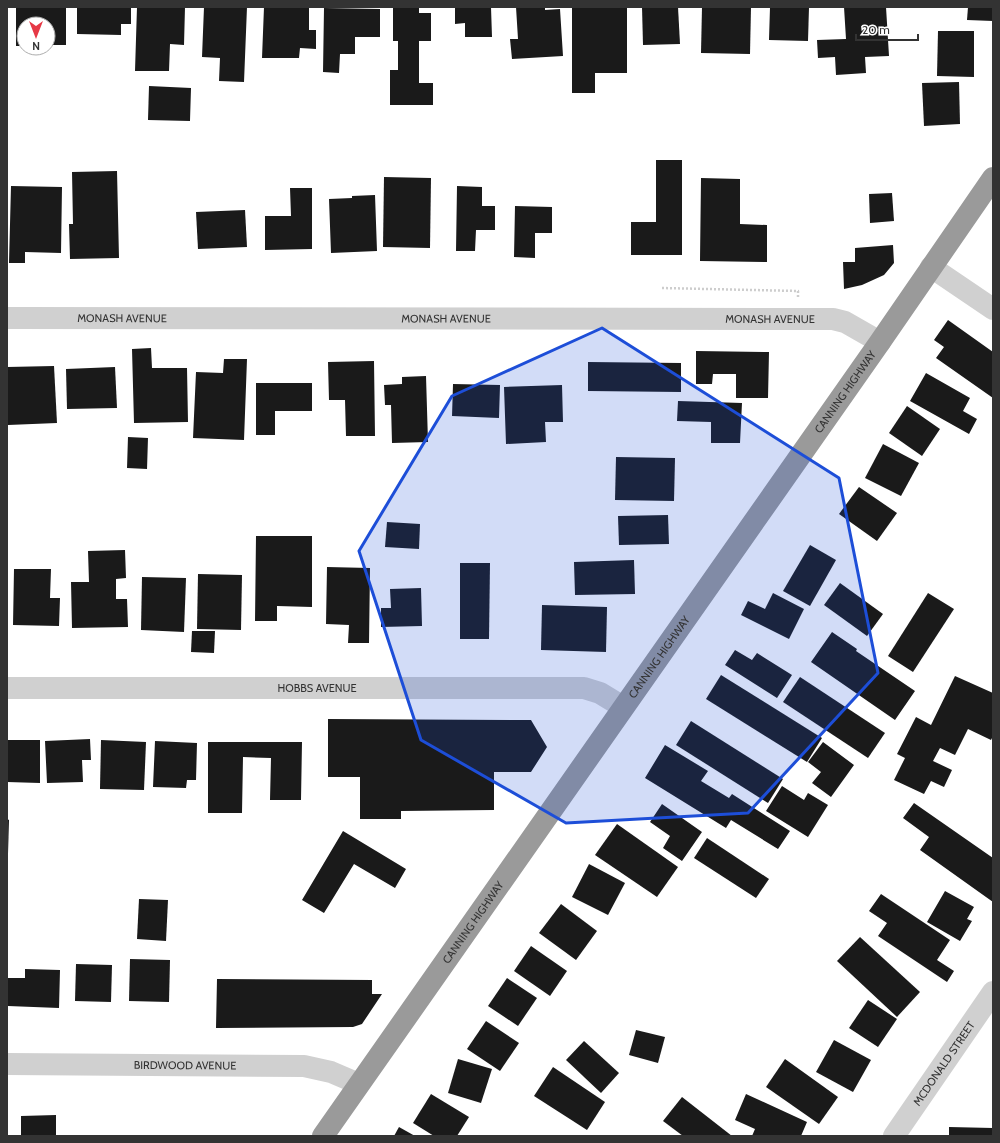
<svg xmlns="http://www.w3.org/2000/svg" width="1000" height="1143" font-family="Cabin,sans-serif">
	<rect width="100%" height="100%" fill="#fff"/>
	<!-- building -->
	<g fill="#1a1a1a">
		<path d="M 16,7 L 66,7 L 66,45 L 48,45 L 48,24 L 24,24 L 24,46 L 16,46 Z"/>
		<path d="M 77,7 L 131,7 L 131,24 L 121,24 L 121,35 L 77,34 Z"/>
		<path d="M 137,7 L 185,7 L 184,45 L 170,44 L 169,71 L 135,71 Z"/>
		<path d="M 204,7 L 247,7 L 244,82 L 219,81 L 220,58 L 202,57 Z"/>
		<path d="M 264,7 L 309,7 L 309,30 L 316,30 L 316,49 L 300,48 L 299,58 L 262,58 Z"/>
		<path d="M 393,7 L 419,7 L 419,13 L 431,13 L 431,41 L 419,41 L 419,83 L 433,83 L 433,105 L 390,105 L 390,70 L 398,70 L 398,41 L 393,41 Z"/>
		<path d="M 455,7 L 491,7 L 492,37 L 465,37 L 465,23 L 455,24 Z"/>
		<path d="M 516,7 L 545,7 L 545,10 L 560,9 L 563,56 L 512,59 L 510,39 L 518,39 Z"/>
		<path d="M 572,7 L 627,7 L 627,73 L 595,73 L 595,93 L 572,93 Z"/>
		<path d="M 642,7 L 678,7 L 680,44 L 643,45 Z"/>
		<path d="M 702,7 L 751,7 L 750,54 L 701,53 Z"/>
		<path d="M 770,7 L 809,7 L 808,41 L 769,40 Z"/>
		<path d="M 844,7 L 886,7 L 889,56 L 865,57 L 866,73 L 836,75 L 835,57 L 818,58 L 817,40 L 846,39 Z"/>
		<path d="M 968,7 L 993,7 L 993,21 L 967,20 Z"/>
		<path d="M 324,8 L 380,9 L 380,37 L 355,37 L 355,54 L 340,54 L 339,73 L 323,72 Z"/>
		<path d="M 938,31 L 974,31 L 974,77 L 937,76 Z"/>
		<path d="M 959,82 L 960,124 L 924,126 L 922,83 Z"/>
		<path d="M 149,86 L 191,88 L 190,121 L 148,120 Z"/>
		<path d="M 656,160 L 682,160 L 682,255 L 631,255 L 631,222 L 656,222 Z"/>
		<path d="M 117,171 L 119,258 L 70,259 L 69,224 L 73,224 L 72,172 Z"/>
		<path d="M 384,177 L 431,178 L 430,248 L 383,247 Z"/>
		<path d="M 701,178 L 740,179 L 740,224 L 767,225 L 767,262 L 700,261 Z"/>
		<path d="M 11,186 L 62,187 L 61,253 L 25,252 L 25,263 L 9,263 Z"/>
		<path d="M 457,186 L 482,187 L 482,206 L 495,206 L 495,230 L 476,230 L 475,251 L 456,251 Z"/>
		<path d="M 290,188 L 312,188 L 312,249 L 265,250 L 265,216 L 291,216 Z"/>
		<path d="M 892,193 L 894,221 L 870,223 L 869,194 Z"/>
		<path d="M 375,195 L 377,251 L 331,253 L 329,199 L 352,198 L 352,196 Z"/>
		<path d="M 515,206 L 552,207 L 552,233 L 535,233 L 535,258 L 514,257 Z"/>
		<path d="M 245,210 L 247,247 L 198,249 L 196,212 Z"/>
		<path d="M 893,245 L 894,263 L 884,275 L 862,285 L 844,289 L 843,262 L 855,262 L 855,248 Z"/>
		<path d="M 948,320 L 993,352 L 993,398 L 936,358 L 944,347 L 934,340 Z"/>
		<path d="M 151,348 L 152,368 L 187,368 L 188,422 L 134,423 L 132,349 Z"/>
		<path d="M 696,351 L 769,352 L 768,398 L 736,398 L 736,374 L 713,374 L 712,384 L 696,384 Z"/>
		<path d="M 224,359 L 247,359 L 244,440 L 193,438 L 196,372 L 223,373 Z"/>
		<path d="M 374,361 L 375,436 L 346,436 L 345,400 L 329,400 L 328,362 Z"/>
		<path d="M 588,362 L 681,363 L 681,392 L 588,391 Z"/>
		<path d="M 54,366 L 57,423 L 8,425 L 7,367 Z"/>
		<path d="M 115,367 L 117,408 L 67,409 L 66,369 Z"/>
		<path d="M 926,373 L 970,398 L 963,411 L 977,419 L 969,434 L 910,401 Z"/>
		<path d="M 426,376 L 428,442 L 392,443 L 391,405 L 385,405 L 384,385 L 402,384 L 402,377 Z"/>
		<path d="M 256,383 L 312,383 L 312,411 L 275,411 L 275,435 L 256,435 Z"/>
		<path d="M 453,384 L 500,385 L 499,418 L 452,416 Z"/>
		<path d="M 562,385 L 563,422 L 545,422 L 546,442 L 506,444 L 504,387 Z"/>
		<path d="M 678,401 L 742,403 L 740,443 L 711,443 L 711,422 L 677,421 Z"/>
		<path d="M 907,406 L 940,429 L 922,456 L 889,433 Z"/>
		<path d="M 128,437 L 148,438 L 147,469 L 127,468 Z"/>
		<path d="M 883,444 L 919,463 L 901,496 L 865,478 Z"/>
		<path d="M 616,457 L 675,458 L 674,501 L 615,500 Z"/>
		<path d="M 859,487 L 897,513 L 877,541 L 839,514 Z"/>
		<path d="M 668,515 L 669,544 L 619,545 L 618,516 Z"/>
		<path d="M 387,522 L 420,524 L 419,549 L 385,547 Z"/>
		<path d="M 256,536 L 312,536 L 312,607 L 277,606 L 277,621 L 255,621 Z"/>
		<path d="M 810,545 L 836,560 L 810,606 L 783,591 Z"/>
		<path d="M 125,550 L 126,578 L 116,579 L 116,599 L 127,599 L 128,627 L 72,628 L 71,582 L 89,582 L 88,551 Z"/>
		<path d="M 634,560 L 635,594 L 575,595 L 574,562 Z"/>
		<path d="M 460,563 L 490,563 L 489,639 L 460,639 Z"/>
		<path d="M 327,567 L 370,568 L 369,643 L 348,643 L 349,625 L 326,624 Z"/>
		<path d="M 14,569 L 51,569 L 50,598 L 60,598 L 59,626 L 13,625 Z"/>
		<path d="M 198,574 L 242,575 L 241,630 L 197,629 Z"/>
		<path d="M 142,577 L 186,578 L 184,632 L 141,630 Z"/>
		<path d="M 840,583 L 883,614 L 867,636 L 824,605 Z"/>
		<path d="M 421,588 L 422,626 L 381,627 L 381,608 L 391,608 L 390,589 Z"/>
		<path d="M 773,593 L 804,609 L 789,639 L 741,615 L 748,601 L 765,609 Z"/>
		<path d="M 928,593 L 954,609 L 913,672 L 888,656 Z"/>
		<path d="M 542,605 L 607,607 L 606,652 L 541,650 Z"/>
		<path d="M 192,631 L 215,631 L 214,653 L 191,652 Z"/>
		<path d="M 832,632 L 857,649 L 856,651 L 915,691 L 895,720 L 811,662 Z"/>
		<path d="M 735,650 L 752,660 L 757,653 L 792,675 L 777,698 L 725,665 Z"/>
		<path d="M 721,675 L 822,738 L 807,762 L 706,699 Z"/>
		<path d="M 955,676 L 993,693 L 993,736 L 991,740 L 968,729 L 955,755 L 940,748 L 933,761 L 952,770 L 944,787 L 931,781 L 924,794 L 894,780 L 905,758 L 897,754 L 916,717 L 931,725 Z"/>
		<path d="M 800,677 L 885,733 L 868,758 L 783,702 Z"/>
		<path d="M 328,719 L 531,720 L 547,747 L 531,772 L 494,772 L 494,810 L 401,811 L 401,819 L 360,819 L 360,777 L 328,777 Z"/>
		<path d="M 691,721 L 783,779 L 768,803 L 676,745 Z"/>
		<path d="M 90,739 L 91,760 L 82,760 L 83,782 L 47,783 L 45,741 Z"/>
		<path d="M 7,740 L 40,740 L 40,783 L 7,782 Z"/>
		<path d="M 101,740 L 146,742 L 144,790 L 100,789 Z"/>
		<path d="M 155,741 L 197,743 L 196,780 L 187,780 L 186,788 L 153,787 Z"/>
		<path d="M 208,742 L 302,742 L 301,800 L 270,800 L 271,758 L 243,757 L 242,813 L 208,813 Z"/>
		<path d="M 823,742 L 854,765 L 831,797 L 812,783 L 821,772 L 808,762 Z"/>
		<path d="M 665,745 L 708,771 L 701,781 L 729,798 L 732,794 L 790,831 L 778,849 L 731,820 L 726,828 L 645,778 Z"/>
		<path d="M 782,786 L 804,800 L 808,793 L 828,805 L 808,837 L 766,811 Z"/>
		<path d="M 914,803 L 993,858 L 993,902 L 920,850 L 929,837 L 903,818 Z"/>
		<path d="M 662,804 L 702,832 L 682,861 L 663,848 L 670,836 L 650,822 Z"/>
		<path d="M 7,819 L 9,820 L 8,854 L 7,854 Z"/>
		<path d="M 617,824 L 678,867 L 657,897 L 595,855 Z"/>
		<path d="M 343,831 L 406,869 L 395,888 L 354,864 L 324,913 L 302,900 Z"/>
		<path d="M 707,838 L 769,879 L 756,898 L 694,858 Z"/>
		<path d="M 589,864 L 625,883 L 608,915 L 572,897 Z"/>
		<path d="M 945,891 L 974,907 L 967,919 L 972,921 L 960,941 L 927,922 Z"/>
		<path d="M 881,894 L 950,940 L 937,960 L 954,971 L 947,982 L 878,936 L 887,923 L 869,911 Z"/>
		<path d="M 139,899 L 168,900 L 166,941 L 137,939 Z"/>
		<path d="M 561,904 L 597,931 L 576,960 L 539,933 Z"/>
		<path d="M 860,937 L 920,992 L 897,1017 L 837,961 Z"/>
		<path d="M 531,946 L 567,971 L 550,996 L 514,971 Z"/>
		<path d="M 130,959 L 170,960 L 169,1002 L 129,1001 Z"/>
		<path d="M 76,964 L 112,965 L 111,1002 L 75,1001 Z"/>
		<path d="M 25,969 L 60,970 L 59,1008 L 8,1006 L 8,978 L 25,978 Z"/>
		<path d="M 507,978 L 537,998 L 518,1026 L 488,1006 Z"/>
		<path d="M 217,979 L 372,980 L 372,994 L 382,994 L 362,1024 L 353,1027 L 216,1028 Z"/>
		<path d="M 868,1000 L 897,1019 L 878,1047 L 849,1028 Z"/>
		<path d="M 486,1021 L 519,1043 L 500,1071 L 467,1049 Z"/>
		<path d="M 636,1030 L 665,1037 L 658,1063 L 629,1055 Z"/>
		<path d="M 834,1040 L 871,1060 L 853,1092 L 816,1072 Z"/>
		<path d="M 584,1041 L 619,1073 L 601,1093 L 566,1060 Z"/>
		<path d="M 458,1059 L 492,1069 L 481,1103 L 448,1093 Z"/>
		<path d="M 785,1059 L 838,1097 L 819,1124 L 766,1087 Z"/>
		<path d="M 553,1067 L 605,1102 L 587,1130 L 534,1096 Z"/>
		<path d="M 431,1094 L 469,1117 L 457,1136 L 434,1136 L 413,1123 Z"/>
		<path d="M 746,1094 L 807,1122 L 801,1136 L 752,1136 L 755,1129 L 735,1120 Z"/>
		<path d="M 682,1097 L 732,1136 L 683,1136 L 663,1121 Z"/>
		<path d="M 56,1115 L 56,1136 L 21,1136 L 21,1116 Z"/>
		<path d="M 399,1127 L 415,1136 L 394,1136 Z"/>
		<path d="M 949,1127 L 993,1128 L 993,1136 L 949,1136 Z"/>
	</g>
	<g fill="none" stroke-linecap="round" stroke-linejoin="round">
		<!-- path -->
		<path stroke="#cdcdcd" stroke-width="2.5" stroke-dasharray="2 2" stroke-linecap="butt" d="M 662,288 L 798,291 L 798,298"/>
		<!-- street -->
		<g stroke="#d0d0d0" stroke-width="22">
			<path d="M 931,267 L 993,309"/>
			<path id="s1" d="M 7,318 L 833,319 L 845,322 L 880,342"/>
			<path id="s2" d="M 7,688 L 584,688 L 600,693 L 623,707"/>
			<path id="s3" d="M 7,1064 L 304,1066 L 331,1072 L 359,1084"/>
			<path id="s4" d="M 894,1136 L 993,992"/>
		</g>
		<!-- highway -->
		<path stroke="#9a9a9a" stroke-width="22" id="s5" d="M 323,1136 L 880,342 L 993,178"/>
	</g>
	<!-- marked area -->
	<path fill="#1d4ed8" fill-opacity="0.2" stroke="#1d4ed8" stroke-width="3" stroke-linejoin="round" d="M 602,328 L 839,478 L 878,673 L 748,813 L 566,823 L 421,740 L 359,551 L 452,396 Z"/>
	<g text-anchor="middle" stroke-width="4" stroke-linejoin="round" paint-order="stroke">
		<!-- street labels -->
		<g font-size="11" fill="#333" stroke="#fff">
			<text dy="4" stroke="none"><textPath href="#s1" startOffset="115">MONASH AVENUE</textPath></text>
			<text dy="4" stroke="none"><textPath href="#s1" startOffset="439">MONASH AVENUE</textPath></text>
			<text dy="4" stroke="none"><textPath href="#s1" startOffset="763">MONASH AVENUE</textPath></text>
			<text dy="4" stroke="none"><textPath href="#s5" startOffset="909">CANNING HIGHWAY</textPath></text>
			<text dy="4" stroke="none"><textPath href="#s5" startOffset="585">CANNING HIGHWAY</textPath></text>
			<text dy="4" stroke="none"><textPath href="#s2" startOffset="310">HOBBS AVENUE</textPath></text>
			<text dy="4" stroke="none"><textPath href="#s5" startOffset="261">CANNING HIGHWAY</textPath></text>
			<text dy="4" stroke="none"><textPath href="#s4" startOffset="88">MCDONALD STREET</textPath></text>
			<text dy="4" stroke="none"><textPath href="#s3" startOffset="178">BIRDWOOD AVENUE</textPath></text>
		</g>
	</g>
	<!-- border -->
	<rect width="1000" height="1143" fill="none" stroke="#333333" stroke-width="16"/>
	<!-- north arrow -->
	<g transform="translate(36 36) rotate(180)"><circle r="19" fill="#ffffff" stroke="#adadad"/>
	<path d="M0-3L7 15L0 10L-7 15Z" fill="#e63946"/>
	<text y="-6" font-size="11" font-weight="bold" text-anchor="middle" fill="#333333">N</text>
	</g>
	<!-- scale -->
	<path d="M856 34v6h62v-6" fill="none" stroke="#333333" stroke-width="2"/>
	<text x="862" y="34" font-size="12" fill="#333333" stroke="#ffffff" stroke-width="3" paint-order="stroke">20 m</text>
</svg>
